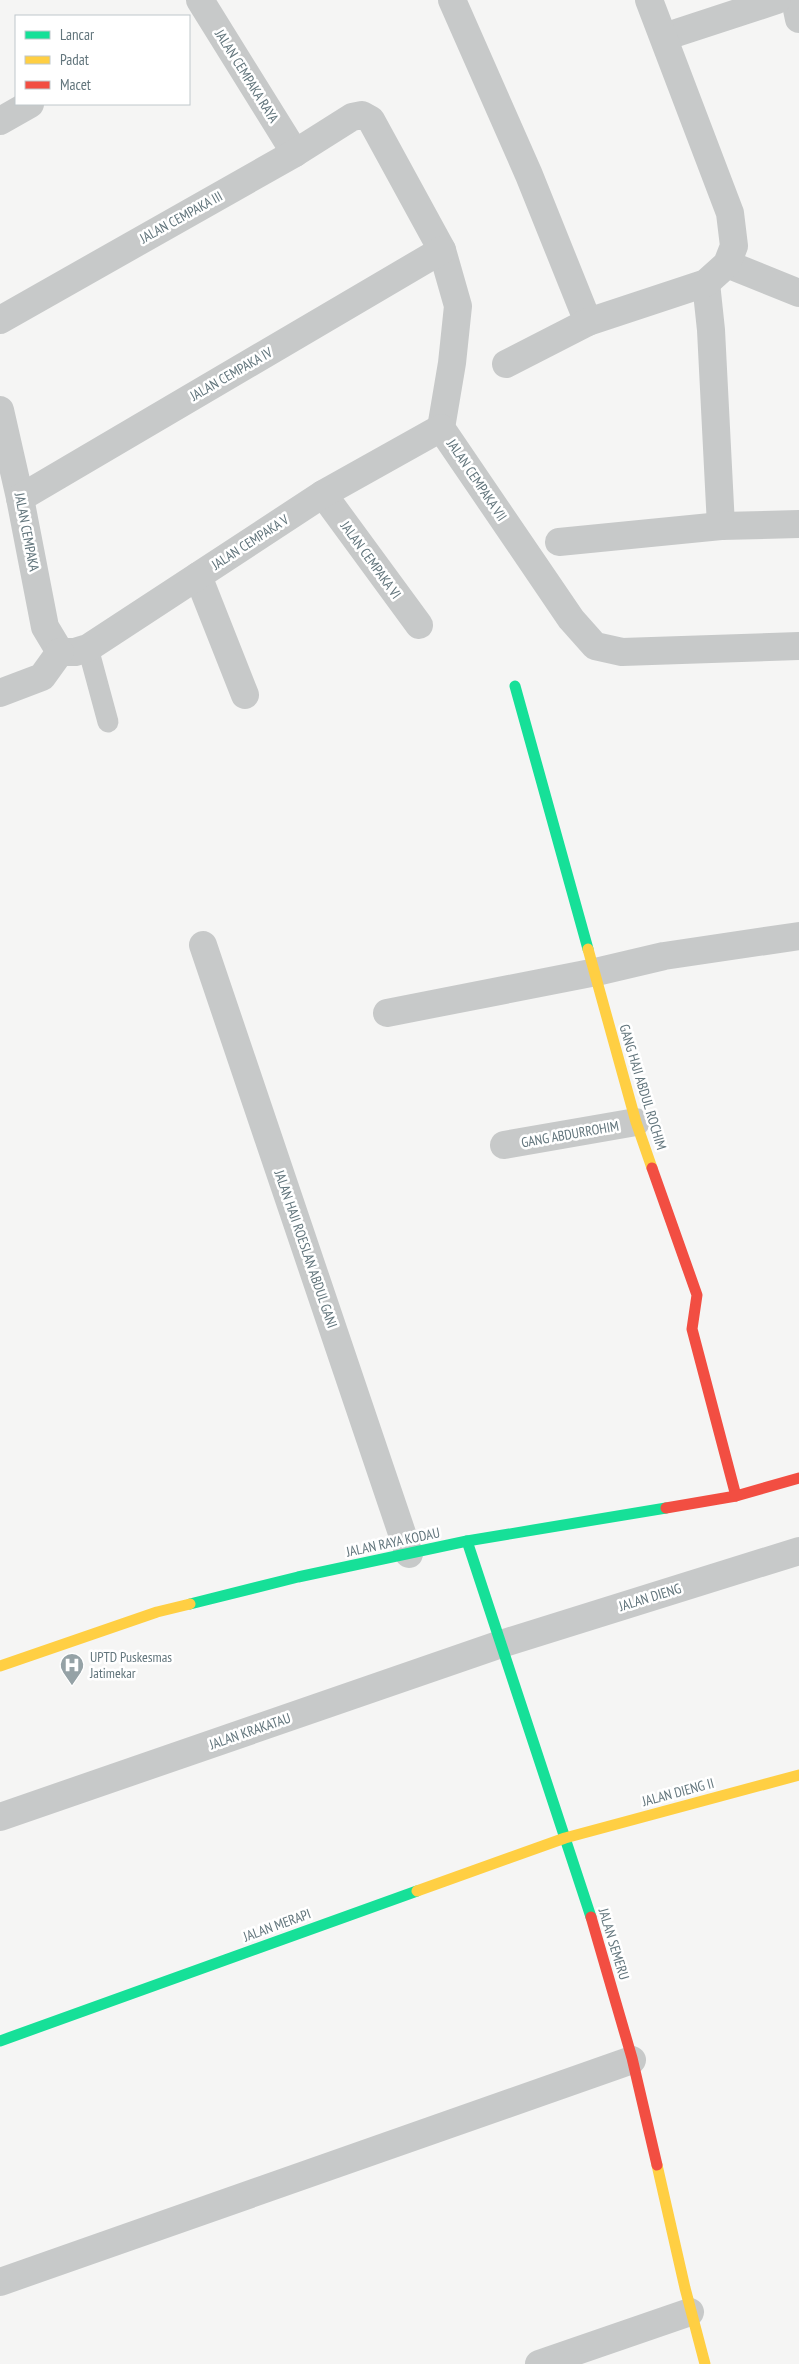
<svg xmlns="http://www.w3.org/2000/svg" width="799" height="2364" font-family="'PT Sans Narrow',sans-serif">
	<rect width="100%" height="100%" fill="#f5f5f4"/>
	<g fill="none" stroke-linecap="round" stroke-linejoin="round">
		<!-- lane -->
		<path stroke="#c7c9c9" stroke-width="21" d="M 88,648 L 108,722"/>
		<!-- street -->
		<g stroke="#c7c9c9" stroke-width="28">
			<path d="M 200,0 L 295,153"/>
			<path d="M 452,0 L 529,175 L 588,322"/>
			<path d="M 795,0 L 799,19"/>
			<path d="M 664,37 L 777,0"/>
			<path d="M 0,121 L 30,104"/>
			<path d="M 727,264 L 799,293"/>
			<path d="M 706,283 L 711,330 L 721,526"/>
			<path d="M 0,320 L 295,153 L 352,117 L 362,115 L 371,120 L 442,250 L 458,306 L 452,363 L 441,428"/>
			<path d="M 506,364 L 588,322 L 706,283 L 727,264 L 734,246 L 730,213 L 649,0"/>
			<path d="M 0,410 L 20,498 L 45,627 L 60,652"/>
			<path d="M 441,428 L 571,619 L 595,646 L 622,652 L 799,646"/>
			<path d="M 323,494 L 419,625"/>
			<path d="M 20,498 L 442,250"/>
			<path d="M 559,542 L 721,526 L 799,524"/>
			<path d="M 198,576 L 245,695"/>
			<path d="M 60,652 L 75,652 L 88,648 L 323,494 L 441,428"/>
			<path d="M 0,693 L 42,677 L 60,652"/>
			<path d="M 203,945 L 409,1554"/>
			<path d="M 387,1013 L 596,972 L 664,956 L 799,936"/>
			<path d="M 504,1145 L 636,1122"/>
			<path d="M 0,1817 L 501,1644 L 799,1551"/>
			<path d="M 0,2282 L 632,2060"/>
			<path d="M 539,2364 L 690,2312"/>
		</g>
		<!-- fast -->
		<g stroke="#16e098" stroke-width="11">
			<path d="M 515,686 L 588,949"/>
			<path d="M 467,1541 L 591,1917"/>
			<path d="M 190,1604 L 298,1577 L 467,1541 L 666,1508"/>
			<path d="M 0,2041 L 417,1891"/>
		</g>
		<!-- slow -->
		<g stroke="#ffcf43" stroke-width="11">
			<path d="M 588,949 L 636,1122 L 652,1168"/>
			<path d="M 0,1666 L 157,1612 L 190,1604"/>
			<path d="M 417,1891 L 565,1838 L 799,1775"/>
			<path d="M 657,2165 L 685,2288 L 705,2364"/>
		</g>
		<!-- jam -->
		<g stroke="#f24e42" stroke-width="11">
			<path d="M 652,1168 L 697,1295 L 692,1329 L 736,1496"/>
			<path d="M 666,1508 L 736,1496 L 799,1478"/>
			<path d="M 591,1917 L 632,2058 L 657,2165"/>
		</g>
	</g>
	<!-- icons -->
	<defs>
		<g id="hospital-pin" transform="scale(1.25)"><path d="M0 17L-7.5 6A9.5 9.5 0 1 1 7.5 6Z" fill="#95a2a6" stroke="#fff"/><path d="M-5-5h3v3.5h4V-5h3V5h-3V1.5h-4V5h-3Z" fill="#fff"/></g>
	</defs>
	<g fill-rule="evenodd">
		<use href="#hospital-pin" x="72" y="1665"/>
	</g>
	<g text-anchor="middle" stroke-width="5" stroke-linejoin="round" paint-order="stroke">
		<!-- street labels -->
		<g font-size="14" fill="#62757c" stroke="#fff">
			<text transform="translate(247 76) rotate(58)" y="5">JALAN CEMPAKA RAYA</text>
			<text transform="translate(181 217) rotate(-29)" y="5">JALAN CEMPAKA III</text>
			<text transform="translate(231 374) rotate(-30)" y="5">JALAN CEMPAKA IV</text>
			<text transform="translate(477 480) rotate(56)" y="5">JALAN CEMPAKA VII</text>
			<text transform="translate(27 532) rotate(79)" y="5">JALAN CEMPAKA</text>
			<text transform="translate(250 542) rotate(-33)" y="5">JALAN CEMPAKA V</text>
			<text transform="translate(371 560) rotate(54)" y="5">JALAN CEMPAKA VI</text>
			<text transform="translate(643 1087) rotate(73)" y="5">GANG HAJI ABDUL ROCHIM</text>
			<text transform="translate(570 1134) rotate(-10)" y="5">GANG ABDURROHIM</text>
			<text transform="translate(306 1249) rotate(71)" y="5">JALAN HAJI ROESLAN ABDUL GANI</text>
			<text transform="translate(393 1542) rotate(-12)" y="5">JALAN RAYA KODAU</text>
			<text transform="translate(650 1597) rotate(-17)" y="5">JALAN DIENG</text>
			<text transform="translate(250 1731) rotate(-19)" y="5">JALAN KRAKATAU</text>
			<text transform="translate(678 1792) rotate(-15)" y="5">JALAN DIENG II</text>
			<text transform="translate(277 1925) rotate(-20)" y="5">JALAN MERAPI</text>
			<text transform="translate(614 1944) rotate(73)" y="5">JALAN SEMERU</text>
		</g>
		<!-- poi labels -->
		<g font-size="14" fill="#62757c" stroke="#fff" text-anchor="start">
			<text x="90" y="1662">UPTD Puskesmas<tspan x="90" dy="16">Jatimekar</tspan></text>
		</g>
	</g>
	<!-- legend -->
	<rect x="15" y="15" width="175" height="90" fill="#ffffff" stroke="#c0c8cb"/>
	<rect x="25" y="31" width="25" height="8" fill="#16e098" stroke="#c0c8cb"/>
	<text x="60" y="40" font-size="15" fill="#62757c">Lancar</text>
	<rect x="25" y="56" width="25" height="8" fill="#ffcf43" stroke="#c0c8cb"/>
	<text x="60" y="65" font-size="15" fill="#62757c">Padat</text>
	<rect x="25" y="81" width="25" height="8" fill="#f24e42" stroke="#c0c8cb"/>
	<text x="60" y="90" font-size="15" fill="#62757c">Macet</text>
</svg>
